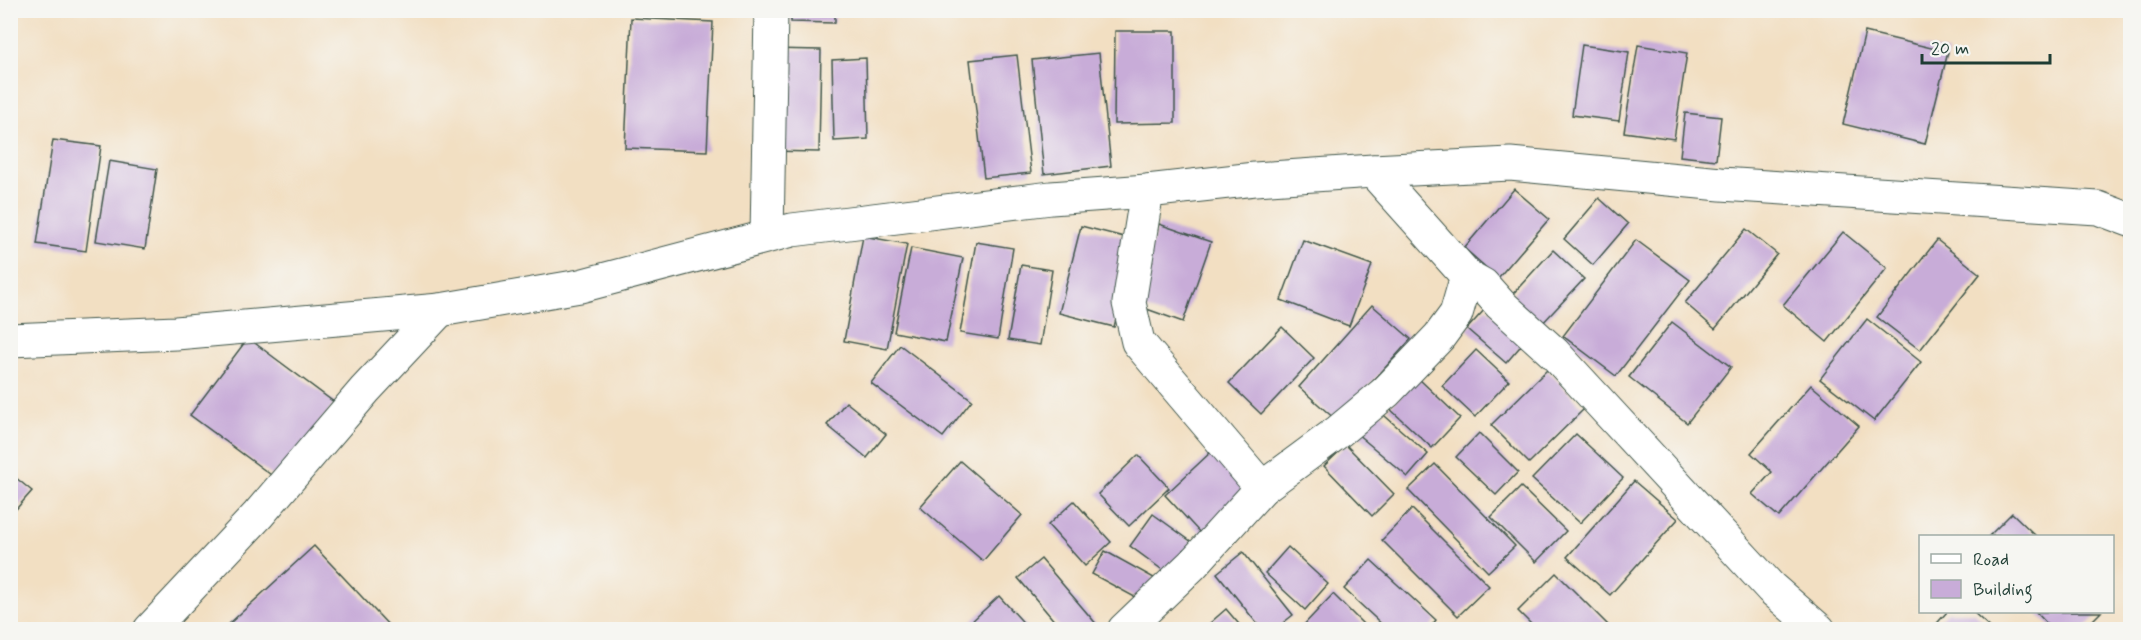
<svg xmlns="http://www.w3.org/2000/svg" width="2141" height="640" font-family="Mynerve,sans-serif">
	<rect width="100%" height="100%" fill="#f6f6f2"/>
	<filter id="ink" filterUnits="userSpaceOnUse"><feTurbulence type="fractalNoise" baseFrequency=".0167" numOctaves="2"/><feDisplacementMap in="SourceGraphic" scale="12" xChannelSelector="R" yChannelSelector="G"/><feConvolveMatrix kernelMatrix="1 2 1 2 8 2 1 2 1" color-interpolation-filters="sRGB"/></filter>
	<filter id="wash" filterUnits="userSpaceOnUse"><feTurbulence type="fractalNoise" baseFrequency=".008" numOctaves="4" result="noise"/><feDisplacementMap in="SourceGraphic" scale="24" xChannelSelector="R" yChannelSelector="G"/><feGaussianBlur stdDeviation="1.35" result="paint"/><feColorMatrix in="noise" values="0 0 0 0 0 0 0 0 0 0 0 0 0 0 0 0 0 1.4 0 .05"/><feComposite in="paint" operator="in"/></filter>
	<g filter="url(#wash)">
		<rect width="100%" height="100%" fill="#f2dfc2"/>
		<g id="blocks">
			<!-- building -->
			<g fill="#c8acd8">
				<path d="M 791,10 L 835,10 L 835,23 L 791,22 Z"/>
				<path d="M 631,18 L 713,22 L 707,151 L 625,148 Z"/>
				<path d="M 1115,31 L 1175,31 L 1175,123 L 1114,124 Z"/>
				<path d="M 1865,32 L 1948,52 L 1925,144 L 1843,124 Z"/>
				<path d="M 1582,45 L 1629,52 L 1619,121 L 1572,115 Z"/>
				<path d="M 1638,45 L 1687,53 L 1674,139 L 1624,132 Z"/>
				<path d="M 769,49 L 821,50 L 819,152 L 767,151 Z"/>
				<path d="M 1099,53 L 1111,166 L 1044,174 L 1032,60 Z"/>
				<path d="M 1017,55 L 1031,173 L 984,178 L 970,60 Z"/>
				<path d="M 866,58 L 868,139 L 834,141 L 832,60 Z"/>
				<path d="M 1685,113 L 1721,117 L 1716,160 L 1680,156 Z"/>
				<path d="M 53,140 L 101,146 L 86,251 L 37,244 Z"/>
				<path d="M 109,161 L 157,169 L 145,249 L 96,241 Z"/>
				<path d="M 1514,189 L 1549,219 L 1498,278 L 1464,248 Z"/>
				<path d="M 1599,198 L 1628,224 L 1593,265 L 1564,239 Z"/>
				<path d="M 1159,224 L 1211,242 L 1183,322 L 1130,303 Z"/>
				<path d="M 1081,226 L 1136,240 L 1114,327 L 1059,313 Z"/>
				<path d="M 1746,229 L 1777,254 L 1715,329 L 1685,303 Z"/>
				<path d="M 1843,232 L 1887,268 L 1827,342 L 1783,305 Z"/>
				<path d="M 863,236 L 907,244 L 887,349 L 844,341 Z"/>
				<path d="M 1303,240 L 1372,265 L 1349,326 L 1281,300 Z"/>
				<path d="M 1636,240 L 1690,280 L 1616,376 L 1563,336 Z"/>
				<path d="M 1937,240 L 1980,274 L 1920,350 L 1877,317 Z"/>
				<path d="M 976,242 L 1013,248 L 998,339 L 960,333 Z"/>
				<path d="M 911,248 L 963,258 L 946,342 L 894,332 Z"/>
				<path d="M 1553,250 L 1584,279 L 1540,326 L 1510,297 Z"/>
				<path d="M 1021,265 L 1052,270 L 1040,345 L 1008,340 Z"/>
				<path d="M 1372,305 L 1411,339 L 1337,421 L 1299,387 Z"/>
				<path d="M 1486,308 L 1525,341 L 1506,363 L 1467,329 Z"/>
				<path d="M 1867,319 L 1921,362 L 1874,421 L 1820,379 Z"/>
				<path d="M 1672,322 L 1731,367 L 1687,423 L 1629,377 Z"/>
				<path d="M 1282,327 L 1314,358 L 1261,414 L 1229,383 Z"/>
				<path d="M 248,338 L 335,403 L 278,480 L 190,415 Z"/>
				<path d="M 900,345 L 972,400 L 943,437 L 871,383 Z"/>
				<path d="M 1476,350 L 1509,381 L 1475,417 L 1442,386 Z"/>
				<path d="M 1547,370 L 1584,409 L 1529,463 L 1491,425 Z"/>
				<path d="M 1418,378 L 1460,418 L 1432,448 L 1389,408 Z"/>
				<path d="M 1811,385 L 1859,426 L 1779,517 L 1752,494 L 1772,472 L 1751,453 Z"/>
				<path d="M 846,402 L 886,434 L 867,458 L 827,425 Z"/>
				<path d="M 1377,409 L 1428,454 L 1408,477 L 1356,433 Z"/>
				<path d="M 1479,433 L 1518,472 L 1496,495 L 1456,457 Z"/>
				<path d="M 1576,434 L 1623,478 L 1580,523 L 1532,479 Z"/>
				<path d="M 1346,445 L 1394,494 L 1372,516 L 1324,466 Z"/>
				<path d="M 1211,452 L 1248,491 L 1202,535 L 1165,495 Z"/>
				<path d="M 1138,455 L 1169,488 L 1129,526 L 1098,494 Z"/>
				<path d="M 960,461 L 1022,515 L 983,561 L 920,507 Z"/>
				<path d="M 1435,464 L 1515,546 L 1488,572 L 1408,490 Z"/>
				<path d="M 10,473 L 32,491 L 10,516 Z"/>
				<path d="M 1634,481 L 1678,519 L 1610,595 L 1567,557 Z"/>
				<path d="M 1521,487 L 1566,531 L 1536,562 L 1491,517 Z"/>
				<path d="M 1074,501 L 1111,542 L 1085,566 L 1048,525 Z"/>
				<path d="M 1412,509 L 1489,586 L 1458,616 L 1382,540 Z"/>
				<path d="M 2012,513 L 2036,536 L 1989,536 Z"/>
				<path d="M 1153,514 L 1196,545 L 1172,577 L 1130,546 Z"/>
				<path d="M 314,546 L 393,630 L 235,630 L 229,624 Z"/>
				<path d="M 1288,547 L 1328,584 L 1305,610 L 1265,573 Z"/>
				<path d="M 1105,551 L 1154,578 L 1142,601 L 1092,574 Z"/>
				<path d="M 1243,552 L 1293,615 L 1274,630 L 1262,630 L 1217,573 Z"/>
				<path d="M 1041,559 L 1098,626 L 1093,630 L 1062,630 L 1018,578 Z"/>
				<path d="M 1371,560 L 1436,620 L 1428,630 L 1388,630 L 1344,589 Z"/>
				<path d="M 1556,573 L 1613,630 L 1537,630 L 1518,611 Z"/>
				<path d="M 1333,594 L 1369,630 L 1299,630 Z"/>
				<path d="M 999,596 L 1030,630 L 976,630 L 970,623 Z"/>
				<path d="M 1226,609 L 1244,630 L 1202,630 Z"/>
				<path d="M 1947,612 L 1973,612 L 1993,630 L 1931,630 Z"/>
				<path d="M 2036,612 L 2101,612 L 2083,630 L 2053,630 Z"/>
			</g>
		</g>
	</g>
	<g filter="url(#ink)">
		<use href="#blocks" fill-opacity="0" stroke="#3f5549" stroke-width="1.5"/>
		<g fill="none" stroke-linecap="round" stroke-linejoin="round">
			<!-- minor casing -->
			<g stroke="#3f5549" stroke-width="35">
				<g id="minor">
					<path d="M 1373,171 L 1467,276 L 1483,285 L 1500,304 L 1554,353 L 1771,588 L 1819,630"/>
					<path d="M 1147,191 L 1129,303 L 1138,342 L 1262,488"/>
					<path d="M 767,236 L 771,10"/>
					<path d="M 10,340 L 176,333 L 440,310 L 580,286 L 792,230 L 1051,198 L 1147,191 L 1255,179 L 1373,171 L 1510,164 L 1721,184 L 2098,208 L 2130,220"/>
					<path d="M 150,630 L 258,515 L 365,390 L 440,310"/>
					<path d="M 1124,630 L 1193,564 L 1262,488 L 1339,431 L 1386,392 L 1439,337 L 1456,314 L 1467,276"/>
				</g>
			</g>
			<!-- minor -->
			<use href="#minor" stroke="#fff" stroke-width="33"/>
		</g>
	</g>
	<!-- margin -->
	<rect width="2141" height="640" fill="none" stroke="#f6f6f2" stroke-width="36"/>
	<!-- legend -->
	<rect x="1919" y="535" width="195" height="78" fill="#f6f6f2" stroke="#a0aca6" stroke-width="1.5"/>
	<rect x="1931" y="554" width="30" height="9" fill="#ffffff" stroke="#a0aca6" stroke-width="1.5"/>
	<text x="1973" y="565" font-size="18" fill="#1f3d34">Road</text>
	<rect x="1931" y="580" width="30" height="18" fill="#c8acd8" stroke="#a0aca6" stroke-width="1.5"/>
	<text x="1973" y="595" font-size="18" fill="#1f3d34">Building</text>
	<!-- scale -->
	<path d="M1922 54v9h128v-9" fill="none" stroke="#1f3d34" stroke-width="3"/>
	<text x="1931" y="54" font-size="18" fill="#1f3d34" stroke="#f6f6f2" stroke-width="4.5" paint-order="stroke">20 m</text>
</svg>
